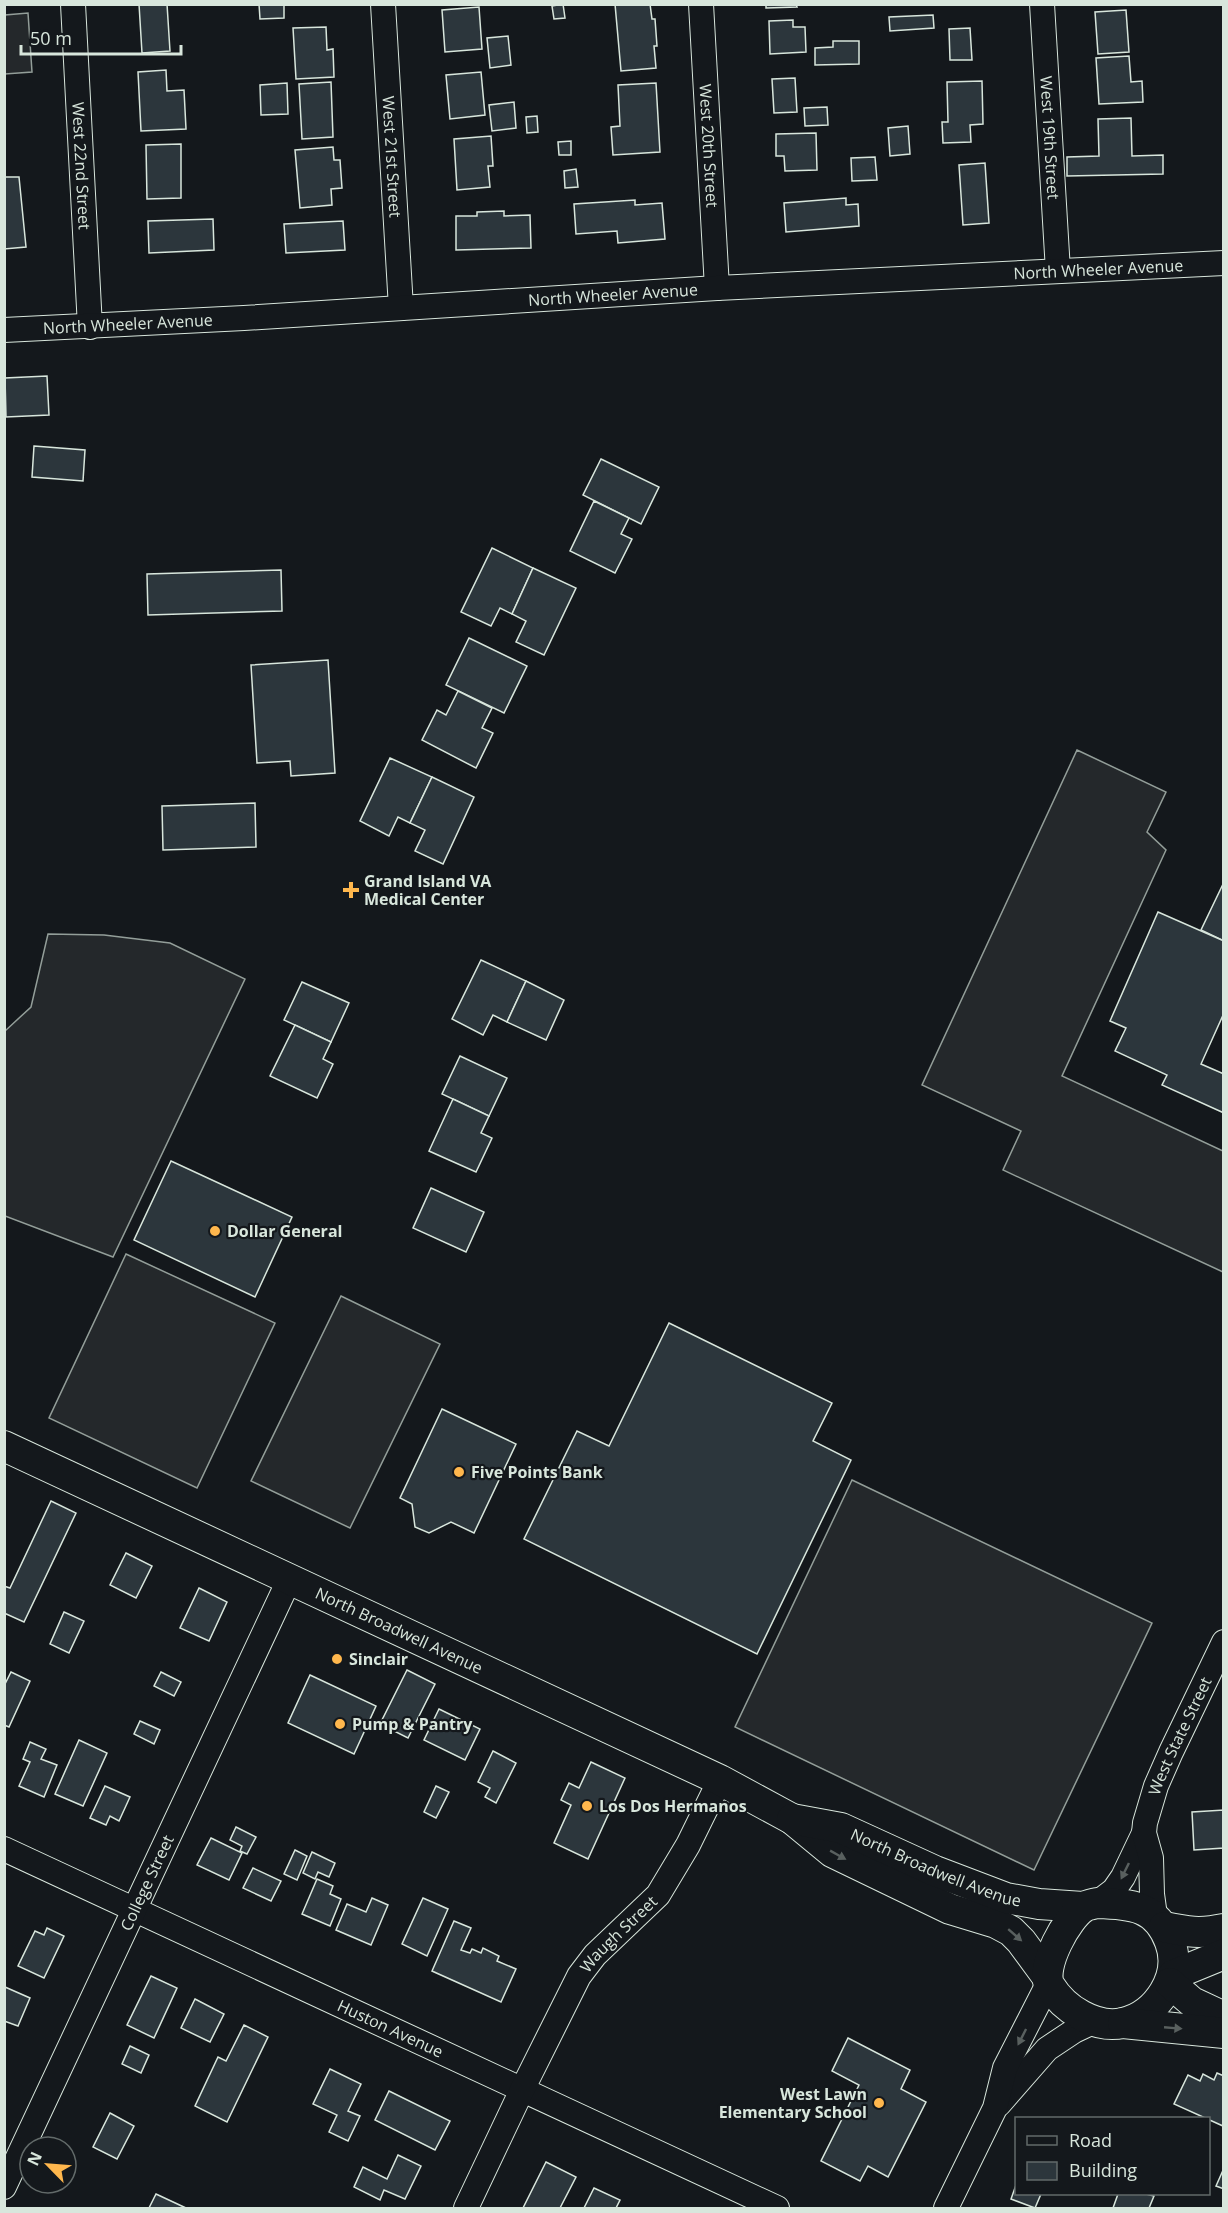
<svg xmlns="http://www.w3.org/2000/svg" width="1228" height="2213" font-family="'Open Sans',sans-serif">
	<rect width="100%" height="100%" fill="#14181c"/>
	<!-- parking -->
	<g fill="#24282b" stroke="#939e99" stroke-width="1.5">
		<path d="M 28,13 L 32,72 L 5,74 L 5,15 Z"/>
		<path d="M 1077,750 L 1166,792 L 1147,832 L 1166,850 L 1062,1076 L 1223,1151 L 1223,1272 L 1003,1170 L 1021,1131 L 922,1085 Z"/>
		<path d="M 48,934 L 104,935 L 170,943 L 245,979 L 113,1257 L 5,1216 L 5,1031 L 31,1007 Z"/>
		<path d="M 126,1254 L 275,1323 L 197,1488 L 49,1418 Z"/>
		<path d="M 341,1296 L 440,1344 L 350,1528 L 251,1481 Z"/>
		<path d="M 852,1480 L 1152,1623 L 1034,1870 L 735,1727 Z"/>
	</g>
	<!-- building -->
	<g fill="#2c363c" stroke="#d8e6dc" stroke-width="1.5">
		<path d="M 139,4 L 167,4 L 170,51 L 142,53 Z"/>
		<path d="M 259,4 L 284,4 L 284,18 L 260,19 Z"/>
		<path d="M 563,4 L 565,18 L 554,19 L 552,6 Z"/>
		<path d="M 615,4 L 650,4 L 652,19 L 655,19 L 657,46 L 654,46 L 656,68 L 621,71 Z"/>
		<path d="M 766,4 L 796,4 L 797,7 L 766,8 Z"/>
		<path d="M 479,7 L 482,49 L 445,52 L 442,10 Z"/>
		<path d="M 1126,10 L 1129,52 L 1098,54 L 1095,12 Z"/>
		<path d="M 933,15 L 934,28 L 890,31 L 889,17 Z"/>
		<path d="M 793,20 L 793,27 L 805,27 L 806,52 L 770,54 L 769,21 Z"/>
		<path d="M 326,27 L 327,50 L 333,49 L 334,77 L 296,79 L 293,28 Z"/>
		<path d="M 970,28 L 972,60 L 950,60 L 949,29 Z"/>
		<path d="M 508,36 L 511,65 L 490,68 L 487,38 Z"/>
		<path d="M 833,41 L 859,41 L 859,64 L 815,65 L 815,48 L 833,47 Z"/>
		<path d="M 1129,56 L 1131,82 L 1142,81 L 1143,102 L 1099,104 L 1096,58 Z"/>
		<path d="M 166,70 L 167,91 L 184,90 L 186,129 L 141,131 L 138,72 Z"/>
		<path d="M 481,72 L 485,115 L 450,119 L 446,75 Z"/>
		<path d="M 795,78 L 797,112 L 774,113 L 772,79 Z"/>
		<path d="M 982,81 L 983,124 L 970,125 L 971,142 L 943,143 L 942,122 L 948,122 L 947,82 Z"/>
		<path d="M 331,82 L 333,137 L 302,139 L 299,84 Z"/>
		<path d="M 287,83 L 288,114 L 261,115 L 260,85 Z"/>
		<path d="M 656,83 L 660,152 L 613,155 L 611,127 L 620,126 L 618,85 Z"/>
		<path d="M 514,102 L 516,128 L 492,131 L 489,105 Z"/>
		<path d="M 827,107 L 828,125 L 805,126 L 804,108 Z"/>
		<path d="M 537,116 L 538,132 L 527,133 L 526,117 Z"/>
		<path d="M 1131,118 L 1132,156 L 1163,155 L 1163,174 L 1067,176 L 1067,157 L 1099,156 L 1098,119 Z"/>
		<path d="M 908,126 L 910,154 L 890,156 L 888,128 Z"/>
		<path d="M 816,133 L 817,170 L 785,171 L 784,156 L 776,156 L 776,134 Z"/>
		<path d="M 491,136 L 493,166 L 488,166 L 490,187 L 457,190 L 454,139 Z"/>
		<path d="M 571,141 L 571,155 L 559,155 L 558,142 Z"/>
		<path d="M 181,144 L 181,198 L 147,199 L 146,145 Z"/>
		<path d="M 333,147 L 334,160 L 340,160 L 342,188 L 331,189 L 332,205 L 300,208 L 295,150 Z"/>
		<path d="M 875,157 L 877,180 L 852,181 L 851,158 Z"/>
		<path d="M 985,163 L 989,223 L 963,225 L 959,165 Z"/>
		<path d="M 576,169 L 578,187 L 565,188 L 564,171 Z"/>
		<path d="M 4,177 L 19,177 L 26,247 L 4,249 Z"/>
		<path d="M 846,198 L 846,205 L 858,204 L 859,226 L 786,232 L 784,203 Z"/>
		<path d="M 635,200 L 635,205 L 662,203 L 665,239 L 618,243 L 617,231 L 576,234 L 574,204 Z"/>
		<path d="M 504,211 L 504,216 L 530,215 L 531,248 L 456,250 L 456,216 L 477,216 L 477,212 Z"/>
		<path d="M 213,219 L 214,250 L 149,253 L 148,221 Z"/>
		<path d="M 343,221 L 345,250 L 286,253 L 284,224 Z"/>
		<path d="M 47,376 L 49,415 L 6,417 L 5,378 Z"/>
		<path d="M 34,446 L 85,450 L 83,481 L 32,477 Z"/>
		<path d="M 601,459 L 659,487 L 641,524 L 583,495 Z"/>
		<path d="M 594,501 L 629,518 L 621,534 L 632,539 L 615,573 L 570,551 Z"/>
		<path d="M 492,548 L 533,568 L 512,614 L 500,608 L 491,626 L 461,612 Z"/>
		<path d="M 533,568 L 576,588 L 544,655 L 516,642 L 526,621 L 512,614 Z"/>
		<path d="M 281,570 L 282,611 L 148,615 L 147,574 Z"/>
		<path d="M 469,638 L 527,666 L 504,713 L 446,685 Z"/>
		<path d="M 328,660 L 335,773 L 291,776 L 290,761 L 257,763 L 251,665 Z"/>
		<path d="M 458,691 L 492,708 L 482,728 L 493,733 L 476,768 L 422,740 L 437,710 L 446,715 Z"/>
		<path d="M 390,758 L 432,777 L 410,823 L 398,817 L 389,836 L 360,821 Z"/>
		<path d="M 432,777 L 474,797 L 443,864 L 415,851 L 425,830 L 410,823 Z"/>
		<path d="M 255,803 L 256,847 L 163,850 L 162,806 Z"/>
		<path d="M 1224,882 L 1224,941 L 1201,930 Z"/>
		<path d="M 1158,912 L 1224,941 L 1224,1013 L 1201,1064 L 1224,1074 L 1224,1113 L 1162,1085 L 1167,1075 L 1115,1051 L 1126,1028 L 1110,1021 Z"/>
		<path d="M 481,960 L 526,981 L 507,1022 L 493,1015 L 483,1035 L 452,1019 Z"/>
		<path d="M 526,981 L 564,1000 L 546,1040 L 507,1022 Z"/>
		<path d="M 302,982 L 349,1003 L 331,1042 L 284,1020 Z"/>
		<path d="M 295,1025 L 331,1042 L 323,1059 L 333,1064 L 317,1098 L 270,1076 Z"/>
		<path d="M 460,1056 L 507,1078 L 489,1116 L 442,1094 Z"/>
		<path d="M 453,1099 L 489,1116 L 481,1133 L 492,1138 L 476,1172 L 429,1151 Z"/>
		<path d="M 171,1161 L 292,1217 L 255,1297 L 134,1240 Z"/>
		<path d="M 431,1188 L 484,1212 L 466,1252 L 413,1228 Z"/>
		<path d="M 669,1323 L 832,1403 L 813,1441 L 851,1460 L 757,1654 L 524,1539 L 577,1431 L 609,1446 Z"/>
		<path d="M 442,1409 L 516,1444 L 474,1533 L 451,1522 L 429,1533 L 415,1527 L 412,1504 L 400,1498 Z"/>
		<path d="M 51,1501 L 76,1513 L 24,1622 L 4,1613 L 4,1586 L 10,1588 Z"/>
		<path d="M 126,1553 L 152,1566 L 136,1598 L 110,1585 Z"/>
		<path d="M 199,1588 L 227,1602 L 209,1641 L 180,1628 Z"/>
		<path d="M 64,1612 L 84,1621 L 69,1653 L 50,1644 Z"/>
		<path d="M 407,1670 L 435,1684 L 408,1738 L 380,1724 Z"/>
		<path d="M 11,1672 L 30,1681 L 9,1727 L 4,1725 L 4,1686 Z"/>
		<path d="M 161,1672 L 181,1682 L 174,1696 L 154,1686 Z"/>
		<path d="M 310,1675 L 376,1706 L 354,1754 L 288,1723 Z"/>
		<path d="M 439,1709 L 480,1729 L 465,1760 L 424,1740 Z"/>
		<path d="M 140,1721 L 160,1730 L 154,1744 L 134,1734 Z"/>
		<path d="M 79,1740 L 107,1753 L 83,1806 L 55,1794 Z"/>
		<path d="M 30,1742 L 46,1749 L 41,1759 L 57,1765 L 44,1797 L 19,1786 L 30,1762 L 23,1759 Z"/>
		<path d="M 493,1751 L 516,1763 L 496,1803 L 485,1797 L 490,1788 L 478,1782 Z"/>
		<path d="M 591,1762 L 625,1778 L 588,1859 L 554,1843 L 571,1805 L 561,1800 L 569,1783 L 579,1788 Z"/>
		<path d="M 105,1786 L 130,1797 L 119,1821 L 110,1816 L 106,1825 L 90,1818 Z"/>
		<path d="M 436,1786 L 449,1792 L 436,1818 L 424,1812 Z"/>
		<path d="M 1224,1810 L 1224,1848 L 1194,1850 L 1192,1812 Z"/>
		<path d="M 236,1827 L 256,1837 L 247,1854 L 240,1851 L 242,1846 L 230,1840 Z"/>
		<path d="M 211,1838 L 242,1853 L 229,1880 L 197,1865 Z"/>
		<path d="M 295,1850 L 307,1856 L 297,1880 L 284,1874 Z"/>
		<path d="M 312,1852 L 335,1863 L 329,1877 L 318,1872 L 315,1879 L 303,1873 Z"/>
		<path d="M 253,1868 L 281,1881 L 271,1901 L 243,1888 Z"/>
		<path d="M 317,1879 L 333,1886 L 330,1894 L 341,1899 L 330,1926 L 302,1914 Z"/>
		<path d="M 372,1898 L 388,1905 L 371,1945 L 336,1930 L 347,1904 L 366,1912 Z"/>
		<path d="M 423,1898 L 448,1909 L 427,1956 L 402,1944 Z"/>
		<path d="M 454,1921 L 471,1928 L 461,1950 L 470,1953 L 472,1949 L 481,1953 L 483,1948 L 499,1956 L 497,1961 L 516,1969 L 501,2002 L 432,1971 Z"/>
		<path d="M 47,1928 L 64,1936 L 44,1978 L 18,1966 L 35,1931 L 44,1935 Z"/>
		<path d="M 151,1976 L 177,1988 L 154,2038 L 127,2025 Z"/>
		<path d="M 5,1987 L 30,1998 L 18,2026 L 4,2021 Z"/>
		<path d="M 195,1999 L 224,2014 L 210,2042 L 181,2028 Z"/>
		<path d="M 244,2025 L 268,2037 L 227,2122 L 195,2106 L 218,2057 L 226,2061 Z"/>
		<path d="M 848,2038 L 910,2070 L 901,2089 L 926,2102 L 888,2177 L 868,2166 L 860,2181 L 821,2161 L 859,2085 L 832,2071 Z"/>
		<path d="M 130,2046 L 149,2055 L 141,2073 L 122,2064 Z"/>
		<path d="M 330,2069 L 361,2084 L 348,2111 L 360,2116 L 348,2141 L 329,2132 L 337,2115 L 313,2104 Z"/>
		<path d="M 1217,2073 L 1224,2076 L 1223,2126 L 1174,2104 L 1188,2075 L 1200,2081 L 1203,2074 L 1214,2080 Z"/>
		<path d="M 389,2091 L 450,2121 L 435,2150 L 375,2120 Z"/>
		<path d="M 110,2113 L 134,2126 L 117,2159 L 93,2147 Z"/>
		<path d="M 398,2155 L 421,2166 L 405,2199 L 384,2190 L 380,2200 L 354,2187 L 363,2167 L 387,2179 Z"/>
		<path d="M 546,2162 L 576,2177 L 560,2208 L 523,2208 Z"/>
		<path d="M 1224,2168 L 1224,2189 L 1216,2186 Z"/>
		<path d="M 1016,2185 L 1016,2194 L 1041,2194 L 1035,2208 L 1011,2199 Z"/>
		<path d="M 594,2188 L 620,2200 L 616,2208 L 584,2208 Z"/>
		<path d="M 156,2194 L 186,2208 L 149,2208 Z"/>
		<path d="M 1118,2194 L 1146,2194 L 1154,2196 L 1149,2208 L 1113,2208 Z"/>
	</g>
	<g fill="none" stroke-linecap="round" stroke-linejoin="round">
		<!-- minor casing -->
		<g stroke="#d8e6dc" stroke-width="26">
			<g id="minor">
				<path id="s1" d="M 73,4 L 90,327"/>
				<path id="s2" d="M 383,4 L 401,308"/>
				<path id="s3" d="M 701,4 L 717,288"/>
				<path id="s4" d="M 1042,4 L 1058,271"/>
				<path id="s5" d="M 4,330 L 244,318 L 717,288 L 1224,263"/>
				<path id="s6" d="M 4,1849 L 777,2208"/>
				<path d="M 1097,1903 L 1114,1890 L 1123,1877 L 1144,1833"/>
				<path id="s7" d="M 1155,1916 L 1152,1894 L 1151,1858 L 1144,1833 L 1145,1823 L 1156,1786 L 1171,1752 L 1224,1642"/>
				<path d="M 999,2104 L 1047,2049 L 1074,2031 L 1095,2021"/>
				<path id="s8" d="M 4,2187 L 289,1580"/>
				<path id="s9" d="M 466,2208 L 522,2090 L 579,1976 L 595,1955 L 658,1895 L 688,1845 L 720,1780"/>
				<path d="M 946,2208 L 995,2108 L 1005,2068 L 1048,1984"/>
			</g>
		</g>
		<!-- major casing -->
		<g stroke="#d8e6dc" stroke-width="32">
			<g id="major">
				<path id="s10" d="M 4,1446 L 720,1780 L 792,1819 L 832,1852 L 950,1909 L 996,1923 L 1011,1931 L 1021,1941 L 1046,1975"/>
				<path id="s11" d="M 792,1819 L 841,1828 L 935,1871 L 1006,1898 L 1039,1904 L 1083,1907"/>
				<path d="M 1097,1903 C 1132,1904 1157,1906 1170,1942 C 1183,1976 1157,2015 1123,2023 C 1095,2029 1064,2009 1050,1986 C 1039,1968 1068,1916 1084,1907 C 1087,1905 1093,1904 1097,1903 Z"/>
				<path d="M 1164,1927 C 1188,1932 1200,1934 1224,1929"/>
				<path d="M 1173,1975 L 1224,1954"/>
				<path d="M 1170,1983 L 1192,2002 L 1224,2017"/>
				<path d="M 1123,2023 L 1224,2033"/>
			</g>
		</g>
		<!-- minor -->
		<use href="#minor" stroke="#14181c" stroke-width="24"/>
		<!-- major -->
		<use href="#major" stroke="#14181c" stroke-width="30"/>
	</g>
	<!-- one-way arrows -->
	<defs><path id="oneway-solid" d="M-6-.8H1V-3.2L6.5 0L1 3.2V.8H-6Z" transform="scale(1.5)"/></defs>
	<g fill="#59605f">
		<use href="#oneway-solid" transform="translate(838 1855) rotate(29)"/>
		<use href="#oneway-solid" transform="translate(1125 1871) rotate(116)"/>
		<use href="#oneway-solid" transform="translate(1015 1935) rotate(41)"/>
		<use href="#oneway-solid" transform="translate(1173 2028) rotate(5)"/>
		<use href="#oneway-solid" transform="translate(1022 2037) rotate(117)"/>
	</g>
	<!-- markers -->
	<g fill="#ffb74d" stroke="#14181c" stroke-width="2">
		<path d="M348 881h6v6h6v6h-6v6h-6v-6h-6v-6h6z"/>
		<circle cx="215" cy="1231" r="6"/>
		<circle cx="459" cy="1472" r="6"/>
		<circle cx="337" cy="1659" r="6"/>
		<circle cx="340" cy="1724" r="6"/>
		<circle cx="587" cy="1806" r="6"/>
		<circle cx="879" cy="2103" r="6"/>
	</g>
	<g text-anchor="middle" stroke-width="4.5" stroke-linejoin="round" paint-order="stroke">
		<!-- street labels -->
		<g font-size="16" fill="#d8e6dc" stroke="#14181c">
			<text dy="6" stroke="none"><textPath href="#s4" startOffset="134">West 19th Street</textPath></text>
			<text dy="6" stroke="none"><textPath href="#s3" startOffset="142">West 20th Street</textPath></text>
			<text dy="6" stroke="none"><textPath href="#s2" startOffset="153">West 21st Street</textPath></text>
			<text dy="6" stroke="none"><textPath href="#s1" startOffset="162">West 22nd Street</textPath></text>
			<text dy="6" stroke="none"><textPath href="#s5" startOffset="1096">North Wheeler Avenue</textPath></text>
			<text dy="6" stroke="none"><textPath href="#s5" startOffset="610">North Wheeler Avenue</textPath></text>
			<text dy="6" stroke="none"><textPath href="#s5" startOffset="124">North Wheeler Avenue</textPath></text>
			<text dy="6" stroke="none"><textPath href="#s10" startOffset="436">North Broadwell Avenue</textPath></text>
			<text dy="6" stroke="none"><textPath href="#s7" startOffset="188">West State Street</textPath></text>
			<text dy="6" stroke="none"><textPath href="#s11" startOffset="153">North Broadwell Avenue</textPath></text>
			<text dy="6" stroke="none"><textPath href="#s8" startOffset="336">College Street</textPath></text>
			<text dy="6" stroke="none"><textPath href="#s9" startOffset="316">Waugh Street</textPath></text>
			<text dy="6" stroke="none"><textPath href="#s6" startOffset="426">Huston Avenue</textPath></text>
		</g>
		<!-- poi labels -->
		<g font-size="16" font-weight="bold" fill="#d8e6dc" stroke="#14181c" text-anchor="start">
			<text x="364" y="887">Grand Island VA<tspan x="364" dy="18">Medical Center</tspan></text>
			<text x="227" y="1237">Dollar General</text>
			<text x="471" y="1478">Five Points Bank</text>
			<text x="349" y="1665">Sinclair</text>
			<text x="352" y="1730">Pump &amp; Pantry</text>
			<text x="599" y="1812">Los Dos Hermanos</text>
			<text x="867" y="2100" text-anchor="end">West Lawn<tspan x="867" dy="18">Elementary School</tspan></text>
		</g>
	</g>
	<!-- border -->
	<rect width="1228" height="2213" fill="none" stroke="#d8e6dc" stroke-width="12"/>
	<!-- legend -->
	<rect x="1015" y="2117" width="195" height="78" fill="#14181c" stroke="#626a69" stroke-width="1.5"/>
	<rect x="1027" y="2136" width="30" height="9" fill="#14181c" stroke="#626a69" stroke-width="1.5"/>
	<text x="1069" y="2147" font-size="18" fill="#d8e6dc">Road</text>
	<rect x="1027" y="2162" width="30" height="18" fill="#2c363c" stroke="#626a69" stroke-width="1.5"/>
	<text x="1069" y="2177" font-size="18" fill="#d8e6dc">Building</text>
	<!-- north arrow -->
	<g transform="translate(48 2165) rotate(295)"><circle r="28" fill="#14181c" stroke="#626a69" stroke-width="1.5"/>
	<path d="M0-4.5L10 22L0 15L-10 22Z" fill="#ffb74d"/>
	<text y="-9" font-size="16" font-weight="bold" text-anchor="middle" fill="#d8e6dc">N</text>
	</g>
	<!-- scale -->
	<path d="M21 45v9h160v-9" fill="none" stroke="#d8e6dc" stroke-width="3"/>
	<text x="30" y="45" font-size="18" fill="#d8e6dc" stroke="#14181c" stroke-width="4.5" paint-order="stroke">50 m</text>
</svg>
